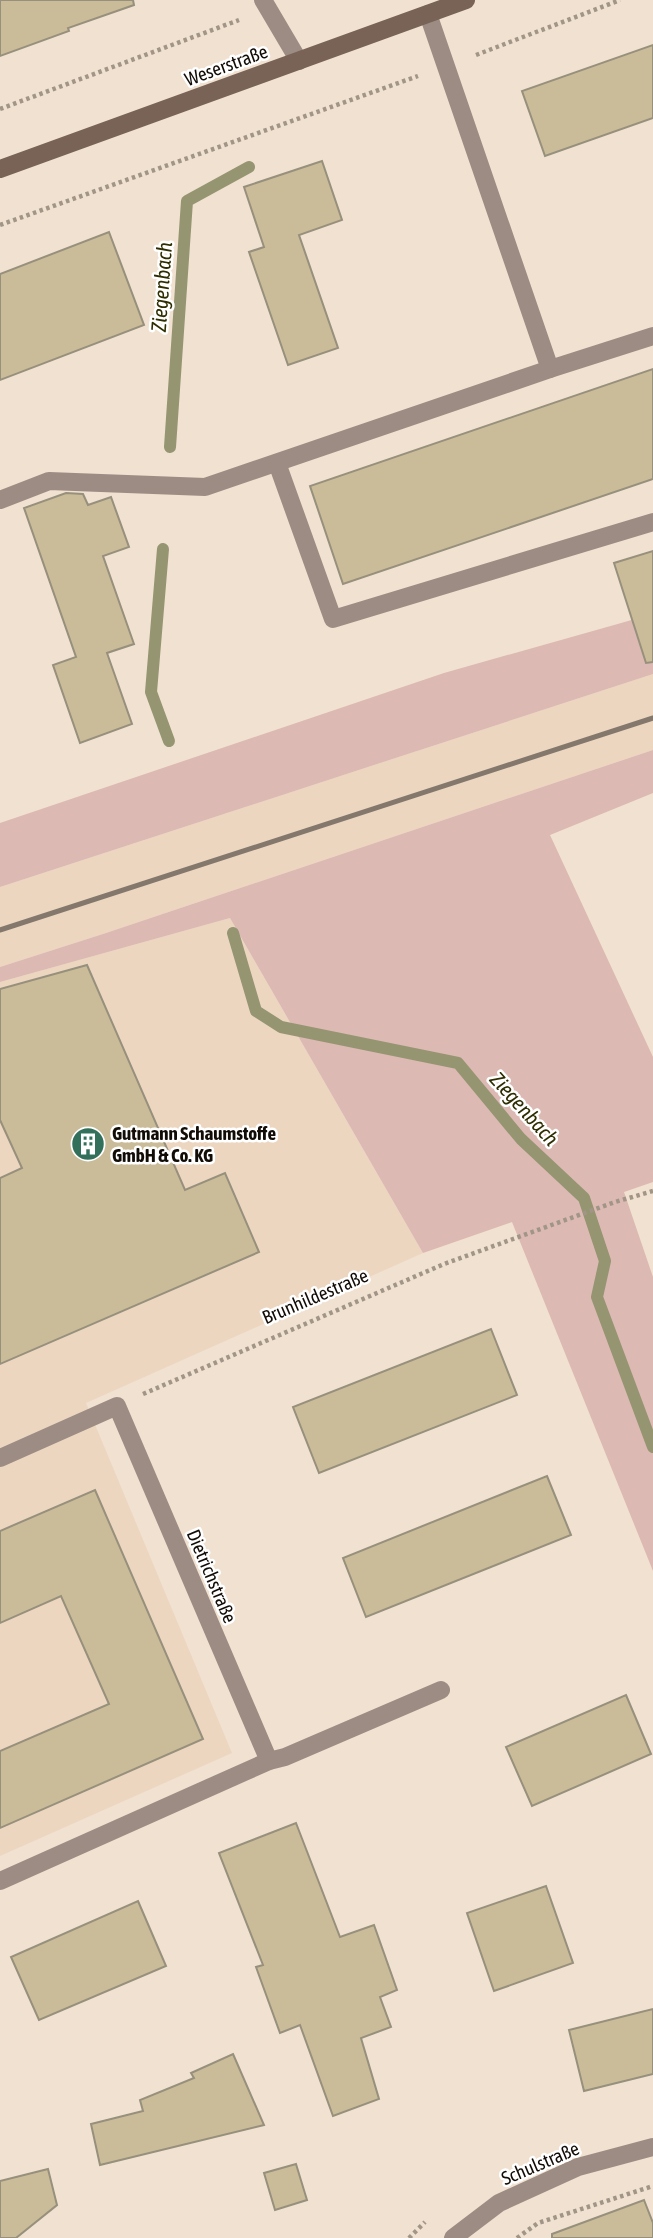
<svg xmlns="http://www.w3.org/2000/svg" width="653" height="2238" font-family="'Asap Condensed',sans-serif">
	<rect width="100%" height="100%" fill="#f1e1d0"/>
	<!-- built -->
	<g fill="#ecd6c0">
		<path d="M 653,674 L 653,750 L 103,934 L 0,967 L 0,887 Z"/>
		<path d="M 230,918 L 423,1253 L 86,1403 L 232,1753 L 0,1856 L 0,982 Z"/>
	</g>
	<!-- green -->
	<g fill="#dcb9b3">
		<path d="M 653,614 L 653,674 L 0,887 L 0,823 L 444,673 Z"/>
		<path d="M 653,750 L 653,793 L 550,835 L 653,1057 L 653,1182 L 624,1192 L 653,1277 L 653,1571 L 512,1222 L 423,1253 L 230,918 L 0,982 L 0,967 L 103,934 Z"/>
	</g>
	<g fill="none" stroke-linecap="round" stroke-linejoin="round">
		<!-- stream -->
		<g stroke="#959571" stroke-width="12">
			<path d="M 170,447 L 187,201 L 249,167"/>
			<path d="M 163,549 L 151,692 L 169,741"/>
			<path d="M 233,933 L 256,1011 L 281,1027 L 458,1063 L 521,1139 L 584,1198 L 605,1261 L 597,1297 L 653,1447"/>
		</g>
	</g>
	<!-- building -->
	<g fill="#cabc98" stroke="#97907d" stroke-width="2">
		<path d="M 0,0 L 133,0 L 134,5 L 68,28 L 69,31 L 0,56 Z"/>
		<path d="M 653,45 L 653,118 L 545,156 L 522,91 Z"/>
		<path d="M 322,161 L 342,220 L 299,235 L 338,348 L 288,365 L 249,252 L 264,247 L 244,187 Z"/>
		<path d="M 109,232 L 144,325 L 0,380 L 0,274 Z"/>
		<path d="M 653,369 L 653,479 L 343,584 L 310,486 Z"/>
		<path d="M 66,493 L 83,494 L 88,505 L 111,497 L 129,547 L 103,556 L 134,644 L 107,653 L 132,724 L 80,743 L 53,665 L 76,657 L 24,508 Z"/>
		<path d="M 653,551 L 653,662 L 646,663 L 614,563 Z"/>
		<path d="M 87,965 L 185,1190 L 225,1173 L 259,1252 L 0,1364 L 0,1178 L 22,1168 L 0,1120 L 0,989 Z"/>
		<path d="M 491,1329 L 517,1395 L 319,1473 L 293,1407 Z"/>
		<path d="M 547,1476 L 571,1535 L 366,1617 L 343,1558 Z"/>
		<path d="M 95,1490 L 203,1739 L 0,1828 L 0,1751 L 109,1704 L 61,1596 L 0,1623 L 0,1531 Z"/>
		<path d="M 626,1695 L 651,1754 L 532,1806 L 506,1747 Z"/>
		<path d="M 296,1823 L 340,1937 L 374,1925 L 397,1990 L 380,1997 L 391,2027 L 361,2038 L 379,2099 L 333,2116 L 300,2025 L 280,2033 L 256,1967 L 263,1965 L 219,1853 Z"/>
		<path d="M 546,1886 L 573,1963 L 494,1991 L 467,1913 Z"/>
		<path d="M 138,1901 L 166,1966 L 39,2020 L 11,1957 Z"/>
		<path d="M 653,2009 L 653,2074 L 584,2091 L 569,2030 Z"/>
		<path d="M 233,2054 L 264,2125 L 100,2165 L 91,2124 L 143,2111 L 140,2100 L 194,2078 L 191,2073 Z"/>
		<path d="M 296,2164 L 307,2200 L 275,2210 L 264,2173 Z"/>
		<path d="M 48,2169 L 57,2205 L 16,2238 L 0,2238 L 0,2181 Z"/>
		<path d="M 644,2200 L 653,2223 L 653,2238 L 552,2238 L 552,2234 Z"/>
	</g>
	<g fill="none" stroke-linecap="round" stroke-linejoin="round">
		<!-- path -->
		<g stroke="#a19588" stroke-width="4.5" stroke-dasharray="3.5 3.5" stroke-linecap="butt">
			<path d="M 476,55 L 620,0"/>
			<path d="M 0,109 L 239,20"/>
			<path d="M 0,225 L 418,76"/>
			<path d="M 143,1394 L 444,1264 L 615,1202 L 653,1191"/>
			<path d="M 409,2238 L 425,2222"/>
			<path d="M 517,2238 L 538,2223 L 653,2186"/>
		</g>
		<!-- lane -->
		<g stroke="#9c8c84" stroke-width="18">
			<path d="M 263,0 L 299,61"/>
			<path d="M 550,369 L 653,336"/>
			<path d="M 277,463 L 333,619 L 653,522"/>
			<path d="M 0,500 L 49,481 L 205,487 L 550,369 L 428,14"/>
		</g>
		<!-- street -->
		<g stroke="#9c8c84" stroke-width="18">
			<path d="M 0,1458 L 117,1406 L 269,1761"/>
			<path d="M 0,1881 L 269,1761 L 285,1757 L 441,1690"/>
			<path d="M 453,2238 L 499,2203 L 578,2167 L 653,2147"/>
		</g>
		<!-- secondary -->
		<path stroke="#796256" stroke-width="18" d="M 0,169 L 466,0"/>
		<!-- rail -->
		<path stroke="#84786d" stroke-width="5" d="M 0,930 L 653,718"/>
	</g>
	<!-- icons -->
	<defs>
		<g id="building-disc" transform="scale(1.75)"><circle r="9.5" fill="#33705c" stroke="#fff"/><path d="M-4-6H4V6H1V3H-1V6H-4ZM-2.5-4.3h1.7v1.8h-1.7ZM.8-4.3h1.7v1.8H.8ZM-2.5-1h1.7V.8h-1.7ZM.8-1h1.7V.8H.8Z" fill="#fff"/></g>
	</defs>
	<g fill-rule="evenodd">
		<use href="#building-disc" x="88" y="1144"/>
	</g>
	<g text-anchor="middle" stroke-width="5" stroke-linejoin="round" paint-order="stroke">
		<!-- street labels -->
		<g font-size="19" fill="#120c07" stroke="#fff">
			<text transform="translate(226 65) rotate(-20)" y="7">Weserstraße</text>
			<text transform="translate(315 1296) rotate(-23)" y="7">Brunhildestraße</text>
			<text transform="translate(212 1576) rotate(67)" y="7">Dietrichstraße</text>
			<text transform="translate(540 2163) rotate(-23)" y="7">Schulstraße</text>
		</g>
		<!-- poi labels -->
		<g font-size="19" font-weight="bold" fill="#120c07" stroke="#fff" text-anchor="start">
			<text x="112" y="1140">Gutmann Schaumstoffe<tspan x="112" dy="22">GmbH &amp; Co. KG</tspan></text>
		</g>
		<!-- water labels -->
		<g font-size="21" font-style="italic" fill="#2e2d00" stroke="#fff">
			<text transform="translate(162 287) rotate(-86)" y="7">Ziegenbach</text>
			<text transform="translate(524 1109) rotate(48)" y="7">Ziegenbach</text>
		</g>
	</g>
</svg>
